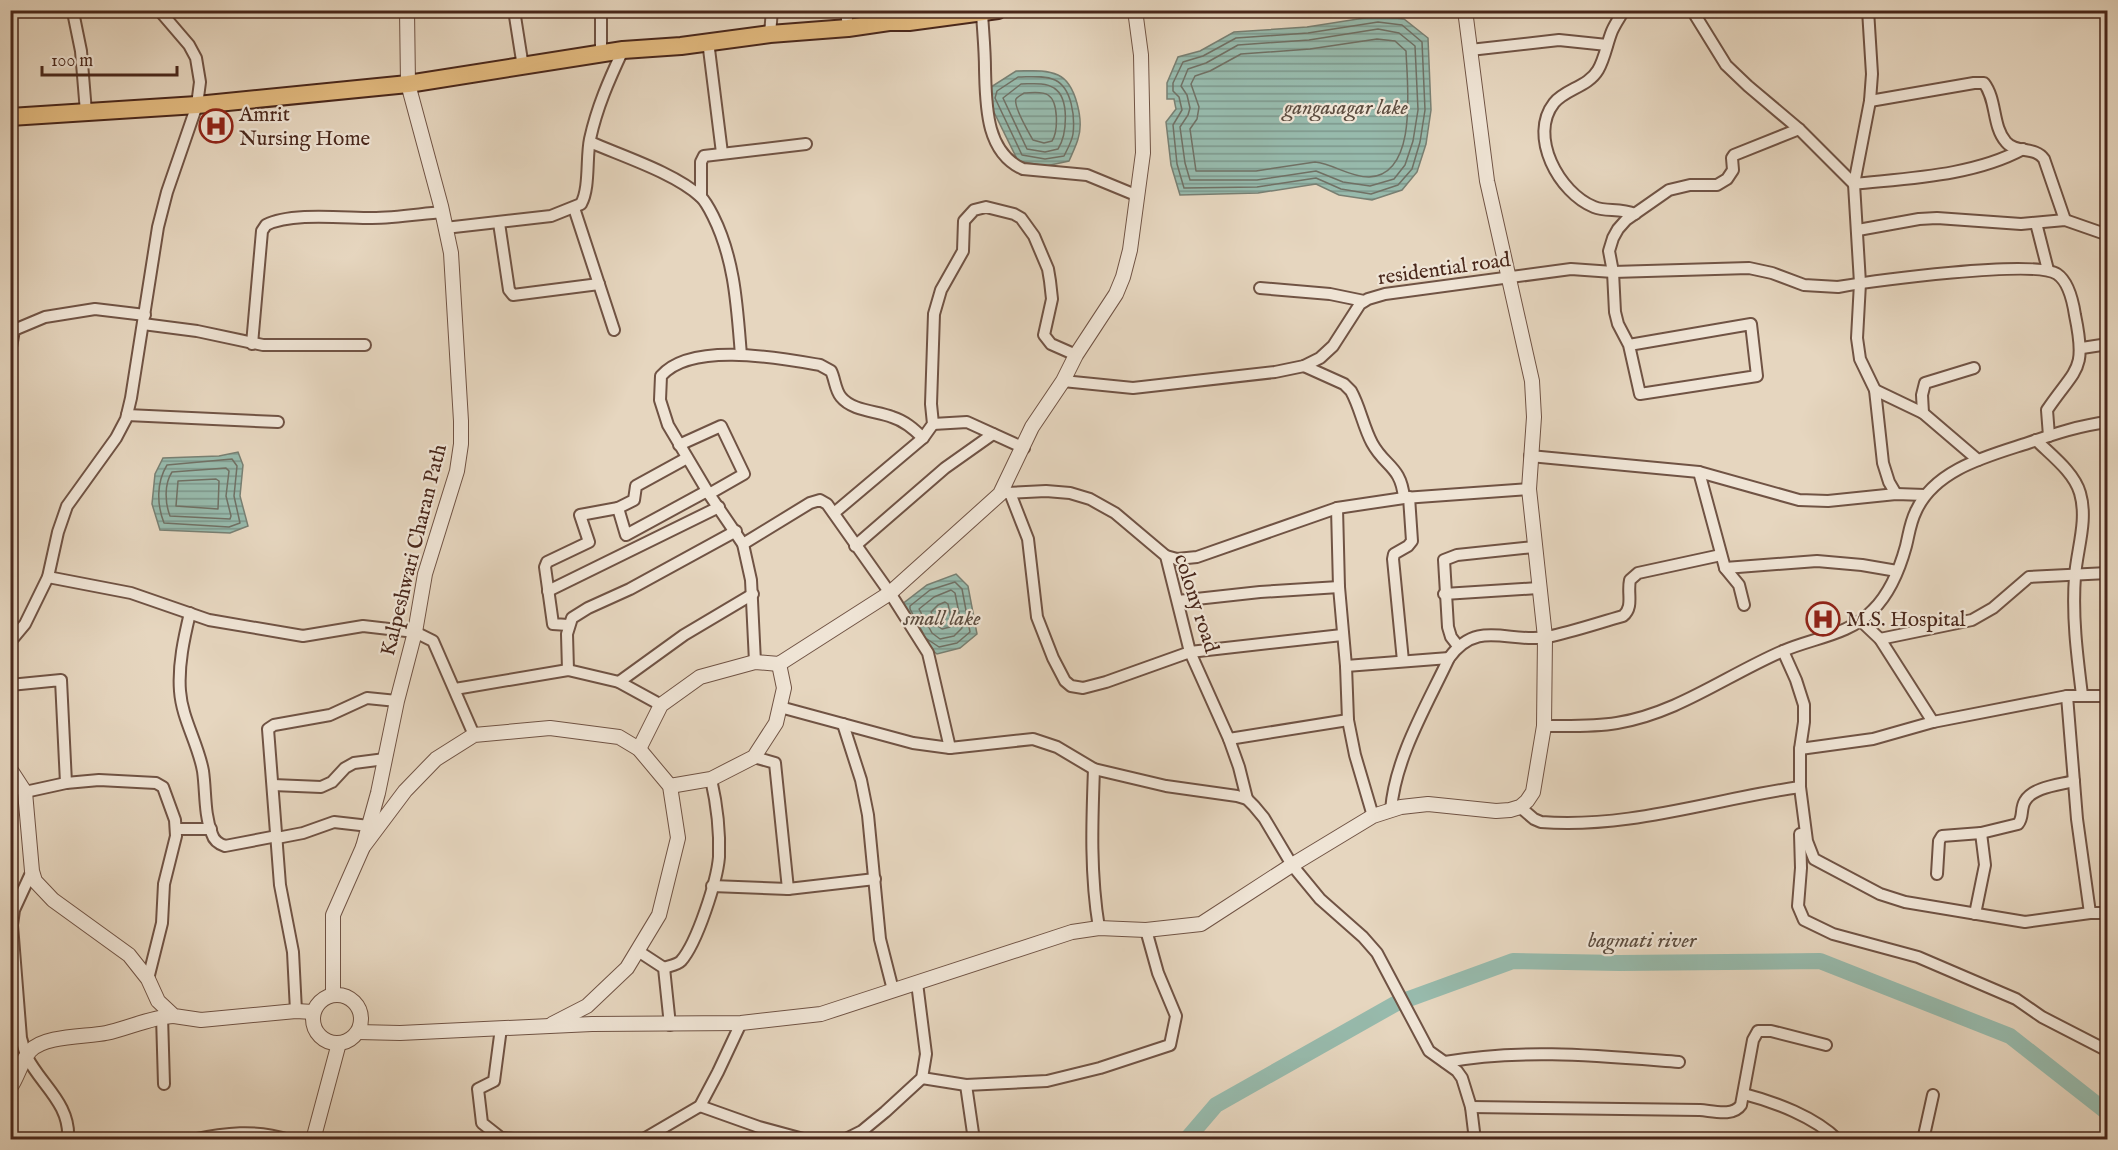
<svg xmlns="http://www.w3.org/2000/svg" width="2118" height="1150" font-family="'IM FELL English',serif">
	<defs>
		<pattern id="water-rules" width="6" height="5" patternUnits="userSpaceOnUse" patternTransform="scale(1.5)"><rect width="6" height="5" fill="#97baac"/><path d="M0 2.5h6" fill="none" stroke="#7d978b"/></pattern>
	</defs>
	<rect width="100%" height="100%" fill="#e6d6bf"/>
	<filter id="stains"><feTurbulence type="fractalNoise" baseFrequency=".00333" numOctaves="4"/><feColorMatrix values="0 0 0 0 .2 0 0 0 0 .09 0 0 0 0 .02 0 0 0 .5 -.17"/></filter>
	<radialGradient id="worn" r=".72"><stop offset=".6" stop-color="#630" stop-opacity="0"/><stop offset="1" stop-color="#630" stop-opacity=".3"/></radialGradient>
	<!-- water -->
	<g fill="url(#water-rules)" stroke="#787f72" stroke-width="1.5">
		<path d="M 1377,16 L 1404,19 L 1428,38 L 1431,110 L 1426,144 L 1417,172 L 1402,190 L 1372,200 L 1339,195 L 1316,184 L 1258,193 L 1180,195 L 1171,165 L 1166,122 L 1176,109 L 1174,99 L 1167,99 L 1167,83 L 1178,57 L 1200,51 L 1234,32 L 1307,27 Z"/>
		<path d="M 1016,71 C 1030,71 1045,69 1058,75 C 1076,83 1084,121 1078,139 C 1076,146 1072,154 1069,161 L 1046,166 L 1018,161 L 988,100 L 991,87 Z"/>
		<path d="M 238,452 L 243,465 L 240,496 L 248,526 L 230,533 L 160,530 L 152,504 L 155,474 L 163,458 L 219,456 Z"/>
		<path d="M 956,574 L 968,586 L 977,634 L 960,648 L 937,654 L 922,642 L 901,605 L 927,585 Z"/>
	</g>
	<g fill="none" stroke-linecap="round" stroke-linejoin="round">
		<!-- shore -->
		<g stroke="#707064" stroke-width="1.5">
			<path d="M 1378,22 L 1402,25 L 1422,42 L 1425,110 L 1420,142 L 1412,169 L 1398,185 L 1371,194 L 1341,189 L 1316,178 L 1257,187 L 1184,188 L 1177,164 L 1173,125 L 1182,110 L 1179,97 L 1173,91 L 1173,83 L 1183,62 L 1203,56 L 1236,38 L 1308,33 Z"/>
			<path d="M 1378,29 L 1399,33 L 1415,46 L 1418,110 L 1413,141 L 1405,165 L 1394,179 L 1370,186 L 1343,182 L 1316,171 L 1257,180 L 1190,180 L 1185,163 L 1180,127 L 1188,115 L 1190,108 L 1187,95 L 1181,86 L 1188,69 L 1206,63 L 1238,45 L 1309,40 Z"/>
			<path d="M 1377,39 L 1395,41 L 1406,51 C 1407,83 1419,175 1369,177 C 1349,177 1334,164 1315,162 L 1256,171 L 1196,171 L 1190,129 L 1197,119 L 1199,107 L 1191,84 L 1195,76 L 1210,71 L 1241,54 L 1310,49 Z"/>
			<path d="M 1018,77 C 1030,77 1044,75 1055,80 C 1072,88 1075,117 1073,134 C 1072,141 1067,150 1064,156 L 1045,159 L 1022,155 L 995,98 L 997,91 Z"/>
			<path d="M 1021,84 C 1031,84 1045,82 1054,88 C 1070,98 1067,135 1058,149 L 1045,152 L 1027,149 L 1003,98 Z"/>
			<path d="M 1024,93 C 1031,93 1042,91 1048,95 C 1059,102 1058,132 1052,141 L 1044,143 L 1033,140 C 1029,133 1013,106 1016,99 C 1017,97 1023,94 1024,93 Z"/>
			<path d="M 232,459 L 237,466 L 234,496 L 240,523 L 229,527 L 164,523 C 157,505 156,483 167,465 Z"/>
			<path d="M 226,468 L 229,471 L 226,496 L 231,516 L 230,519 L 170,516 C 165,503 164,484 172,472 Z"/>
			<path d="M 216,479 L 219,481 L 218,509 L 176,506 L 178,481 Z"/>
			<path d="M 951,590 L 955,593 L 962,628 L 954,636 L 940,639 L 932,633 L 919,609 L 934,597 Z"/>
			<path d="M 945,602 L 948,604 L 952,624 L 950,627 L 942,629 L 939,627 L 931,612 L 938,605 Z"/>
			<path d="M 923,633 L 910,609 L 910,606 L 930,590 L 955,582 L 962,589 L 970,632 L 957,643 L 939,647 L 927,639"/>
		</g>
		<!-- river -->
		<path stroke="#97baac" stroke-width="16" d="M 1186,1140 L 1216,1105 L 1395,1004 L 1513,961 L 1619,963 L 1820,961 L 2010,1036 L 2108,1113"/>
		<!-- minor casing -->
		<g stroke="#705344" stroke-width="14">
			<g id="minor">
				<path d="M 514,10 L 523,67"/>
				<path d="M 601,10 L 601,54"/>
				<path d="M 846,10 L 848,28"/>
				<path d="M 1624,10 C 1620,17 1615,24 1612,31 C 1607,43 1605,58 1598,70 C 1588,87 1565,89 1554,103 C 1528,136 1559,193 1594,207 C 1606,212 1619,208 1635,214"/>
				<path d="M 1692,10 L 1726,65 L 1748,86 L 1799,129 L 1854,184 C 1909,178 1973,176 2023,149"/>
				<path d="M 1868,10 L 1872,74 L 1870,101 L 1854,184 L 1860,283 L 1857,338 L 1860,359 L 1875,390 L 1883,463 L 1889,482 L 1896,494"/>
				<path d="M 73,12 L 81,51 L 86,112"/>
				<path d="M 982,13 C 983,31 985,50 985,69 C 986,104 985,152 1023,169 L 1087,175 L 1138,196"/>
				<path d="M 770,34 L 772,10"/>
				<path d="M 708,41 L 722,153"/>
				<path d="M 1470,50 L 1559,40 L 1607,45"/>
				<path d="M 1870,101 L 1974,83 L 1984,83 C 1997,100 1992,126 2006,142 C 2016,154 2035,146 2044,159 L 2065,220"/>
				<path d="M 590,142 C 622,156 675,173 701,197 C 706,202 710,210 713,216 C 735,260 737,307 741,355"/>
				<path d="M 701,197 L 701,162 L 704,156 L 806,144"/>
				<path d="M 574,208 L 614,330"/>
				<path d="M 499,223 L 509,290 L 513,295 L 599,284"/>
				<path d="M 2036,223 L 2048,270"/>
				<path d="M 445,228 L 551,216 L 581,204 C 590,188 586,158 590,139 C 597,107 609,80 623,50"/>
				<path d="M 1858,230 L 1919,219 L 1937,218 L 2021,224 L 2065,220 L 2108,235"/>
				<path d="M 1260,288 L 1330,294 L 1364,301"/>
				<path d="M 143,324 L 197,331 L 263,345 L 365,345"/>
				<path d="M 252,344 L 262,231 L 266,225 C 291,212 343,218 372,218 C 395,218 419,214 442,212"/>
				<path d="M 1629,345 L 1751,324 L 1757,376 L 1640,394 L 1629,345 L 1618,324 L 1615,312 L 1613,272 L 1609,251 L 1613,238 L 1618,229 L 1626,220 L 1669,190 L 1690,185 L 1717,185 L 1727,179 L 1733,170 L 1732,158 L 1734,155 L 1799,129"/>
				<path d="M 2082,348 L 2108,344"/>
				<path d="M 10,353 L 14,330 L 45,317 L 95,309 L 145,315"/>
				<path d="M 1304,366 L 1344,384 L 1351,391 C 1360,407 1363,426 1372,443 C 1385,467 1401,466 1404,498"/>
				<path d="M 1063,381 L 1133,388 L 1275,372 L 1304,366 L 1320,358 L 1333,346 L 1360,304 L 1368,299 L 1385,294 L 1571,269 L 1613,272 L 1749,268 L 1772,273 L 1804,285 L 1838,287 C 1872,281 2034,259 2057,274 C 2069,282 2073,302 2075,315 C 2087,372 2076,367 2047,410 L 2049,436"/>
				<path d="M 1875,390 L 1923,413 L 1978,460"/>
				<path d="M 1923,413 L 1922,395 L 1925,383 L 1974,368"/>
				<path d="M 127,415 L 278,422"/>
				<path d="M 933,424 L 967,422 L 1024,448"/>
				<path d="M 2036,440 C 2051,455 2074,472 2080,493 C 2088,520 2077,549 2075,576 C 2072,616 2077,655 2082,695"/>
				<path d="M 679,445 L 721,426 L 744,474 L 709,494"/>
				<path d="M 1530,456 L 1699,472 L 1799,500 L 1828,501 L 1896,494 L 1925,495"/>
				<path d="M 687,458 L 636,486 L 634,500 L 618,508 L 626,535 L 707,491"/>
				<path d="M 1699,472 L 1725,568 L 1739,585 L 1744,605"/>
				<path d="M 1006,493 L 1046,491 L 1070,493 L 1090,499 L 1115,513 L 1166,556 L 1190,652 L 1229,739 L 1239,767 L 1247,799"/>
				<path d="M 1010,493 L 1028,539 L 1037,617 L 1053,658 L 1065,681 L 1071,686 L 1083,688 L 1106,682 L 1190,652 L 1342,635"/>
				<path d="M 1337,508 L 1339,587 L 1346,666 L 1348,720 L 1355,755 L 1373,816"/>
				<path d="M 834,513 L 923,438 L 933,424 L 931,404 L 934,314 L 941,290 L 963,251 L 964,221 L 974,210 L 986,207 L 1014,214 L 1021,218 L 1034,236 L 1048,269 L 1050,281 L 1052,299 L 1044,335 L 1051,344 L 1076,355"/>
				<path d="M 743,544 L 810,503 L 820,500 L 827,504 L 890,593 L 928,653 L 950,748"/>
				<path d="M 855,546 L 945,468 L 993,434"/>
				<path d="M 1166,556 L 1177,559 L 1197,557 L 1337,508 L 1404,498 L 1529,489"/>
				<path d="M 1725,568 L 1817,561 L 1862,565 L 1897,571"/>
				<path d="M 48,577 L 131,593 L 209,620 L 303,636 L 363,626 L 415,632 L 433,641 L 474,735"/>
				<path d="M 548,591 L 719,507"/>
				<path d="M 1444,594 L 1538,588"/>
				<path d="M 1178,601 L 1260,592 L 1339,587"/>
				<path d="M 190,613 C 184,638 178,665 180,691 C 182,719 198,743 203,771 C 206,792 204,814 212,834 C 214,841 219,844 225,846 L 277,836"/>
				<path d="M 1861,621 L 1880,639 L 1933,722 L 2067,696 L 2108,696"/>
				<path d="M 568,625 L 553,624 L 545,567 L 547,562 L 589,542 L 580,515 L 618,508"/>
				<path d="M 1880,639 L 1972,620 L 1993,608 L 2029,577 L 2108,573"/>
				<path d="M 10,642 L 25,624 L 48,577 L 58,532 L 67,506 L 116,438 L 126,419 L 131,398 L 158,227 L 167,192 L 197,105 L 200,82 L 196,58 L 189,45 L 159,10"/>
				<path d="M 1458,646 L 1451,637 L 1448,627 L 1444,560 L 1457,555 L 1534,547"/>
				<path d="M 1783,651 L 1796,680 L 1804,705 L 1804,722 L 1800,749 L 1800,787 L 1807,841 L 1814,859 L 1880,894 L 1905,902 L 2025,922 L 2090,913 L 2108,913"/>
				<path d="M 1403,661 L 1393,559 L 1394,554 L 1408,546 L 1412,541 L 1409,497"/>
				<path d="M 755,662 L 751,580 L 743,544 L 709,494 L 668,425 L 660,400 L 661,376 C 691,341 779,358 820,365 L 831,371 C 835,379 835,390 841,397 C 852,411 877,411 892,417 C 905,421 914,429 923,438"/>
				<path d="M 1346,666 L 1449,658"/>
				<path d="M 568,670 L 567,634 L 572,618 L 588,608 L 630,589 L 736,531"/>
				<path d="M 619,682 L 684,635 L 753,594"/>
				<path d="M 10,685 L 61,680 L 66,783"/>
				<path d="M 455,689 L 568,670 L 619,682 L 661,705"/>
				<path d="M 2067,696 L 2077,819 L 2090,913"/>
				<path d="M 780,707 L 913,743 L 950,748 L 1033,739 L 1057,747 L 1094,769 L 1166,786 L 1237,796 L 1247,799 L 1254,806 L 1264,818 L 1292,865 L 1320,899 L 1363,937 L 1377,953 L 1429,1051 L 1457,1071 L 1462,1078 L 1471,1107 L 1475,1140"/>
				<path d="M 843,724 L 861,780 L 868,815 L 880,939 L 893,990"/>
				<path d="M 1544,726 C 1568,726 1593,727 1617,723 C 1678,713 1727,675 1783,651 C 1812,638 1850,635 1873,610 C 1889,594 1900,568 1906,546 C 1909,534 1910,523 1916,511 C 1935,469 1988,456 2028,443 C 2054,434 2081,425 2108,422"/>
				<path d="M 1229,739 L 1348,720"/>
				<path d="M 1800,749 L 1873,739 L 1933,722"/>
				<path d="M 754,757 L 775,763 L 788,889 L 875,879"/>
				<path d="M 1094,769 C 1092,822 1090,874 1099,928"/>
				<path d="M 273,785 L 321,787 L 332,782 L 345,768 L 354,763 L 385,759"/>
				<path d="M 25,792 L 66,783 L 99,780 L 156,783 L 163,787 L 175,820 L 176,836 L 164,884 L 162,923 L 148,979"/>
				<path d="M 1520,807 L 1534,819 L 1541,822 C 1629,829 1714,799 1800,787"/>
				<path d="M 1391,810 C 1395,758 1427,705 1449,658 C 1478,618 1509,644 1547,637 C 1572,632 1598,623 1623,616 C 1634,607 1627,593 1630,580 L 1638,573 L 1721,555"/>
				<path d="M 176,829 L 211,829"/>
				<path d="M 1800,834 L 1801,868 L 1798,906 L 1804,920 L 1833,934 L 1918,957 L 2016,999 L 2042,1017 L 2108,1051"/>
				<path d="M 277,838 L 303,833 L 334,822 L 369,826"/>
				<path d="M 32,871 L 14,910 L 12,925 L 21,1038 C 23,1044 24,1051 27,1057 C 41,1085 71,1104 68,1140"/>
				<path d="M 1937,874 L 1939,841 L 1942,836 L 1981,833 L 2018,824 C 2024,817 2020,809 2025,801 C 2033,787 2059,785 2074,781"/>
				<path d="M 712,886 L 788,889"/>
				<path d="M 1975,914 L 1985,865 L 1981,833"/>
				<path d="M 638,951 L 664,968 L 670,1025"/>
				<path d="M 664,968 C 669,966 677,965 681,961 C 697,943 717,881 719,857 C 720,831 717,805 711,779"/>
				<path d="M 296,1011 L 293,952 L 280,885 L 268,729 L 274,725 L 330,715 L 367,698 L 397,701"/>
				<path d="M 162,1016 L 164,1084"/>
				<path d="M 501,1028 L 494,1081 L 478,1089 L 482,1123 L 501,1138 L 526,1140"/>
				<path d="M 1445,1062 C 1522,1048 1601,1056 1679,1062"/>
				<path d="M 922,1078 L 966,1085 L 1047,1081 L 1100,1068 L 1170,1045 L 1176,1016 L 1158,973 L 1146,930"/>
				<path d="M 966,1085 L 974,1140"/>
				<path d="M 1744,1094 C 1775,1102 1815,1117 1838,1140"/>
				<path d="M 700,1106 L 759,1127 L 807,1140"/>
				<path d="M 1471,1107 L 1700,1110 C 1713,1111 1733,1117 1741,1105 L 1753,1040 L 1758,1031 L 1771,1031 L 1826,1045"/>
				<path d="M 191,1140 C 225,1133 255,1129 289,1140"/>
				<path d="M 642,1140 L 700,1106 L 718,1072 L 741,1023"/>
				<path d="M 844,1140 L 862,1131 L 885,1112 L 922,1078 L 926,1054 L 917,983"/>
				<path d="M 1923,1140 L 1933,1095"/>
			</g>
		</g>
		<!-- tertiary casing -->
		<g stroke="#705344" stroke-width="16">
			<g id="tertiary">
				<path d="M 639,749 L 661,705 L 700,677 L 755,662 L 779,664 L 890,593 L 1000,494 L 1032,427 L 1063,381 L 1076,355 L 1116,294 L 1123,277 L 1130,250 L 1143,153 L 1141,55 L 1135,10"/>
				<path d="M 10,769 L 25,792 L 32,871 L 35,881 L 53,900 L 129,955 L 148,979 L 158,1001 L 174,1016 L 201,1020 L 296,1011 L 313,1012"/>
				<path d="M 670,786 L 711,779 L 754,757 L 776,723 L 784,688 L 779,664"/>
				<path d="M 363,847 L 378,793 L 397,701 L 415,632 L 425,574 L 457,471 L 461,444 L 461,421 L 451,253 L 441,206 L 408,84 L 407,10"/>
				<circle cx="337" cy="1019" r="24"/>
				<path d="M 333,995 L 333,915 L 363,847 L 405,791 L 436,759 L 474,735 L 550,728 L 619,737 L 639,749 L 670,786 L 678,838 L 659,915 L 627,968 L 587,1006 L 552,1024"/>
				<path d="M 358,1032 L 400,1033 L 592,1024 L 741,1023 L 821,1014 L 1072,932 L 1099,928 L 1146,930 L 1201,924 L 1292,865 L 1373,816 L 1401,807 L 1428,804 L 1496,811 L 1510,810 L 1520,807 L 1527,801 L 1533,792 L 1544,726 L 1545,637 L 1529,489 L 1534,417 L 1532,381 L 1487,181 L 1465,10"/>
				<path d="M 10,1088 C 18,1077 21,1061 30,1051 C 44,1035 87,1037 106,1033 C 129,1028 151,1017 174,1016"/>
				<path d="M 313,1140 L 339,1043"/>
			</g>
		</g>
		<!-- primary casing -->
		<g stroke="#49271b" stroke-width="20">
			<path id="primary" d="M 10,117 L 197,105 L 408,84 L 623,50 L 681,46 L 770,34 L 848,28 L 889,22 L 909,22 L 998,10"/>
		</g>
		<!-- minor -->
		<use href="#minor" stroke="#efe4d5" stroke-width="10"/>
		<!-- tertiary -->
		<use href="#tertiary" stroke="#efe4d5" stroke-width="14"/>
		<!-- primary -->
		<use href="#primary" stroke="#e3bb80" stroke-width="16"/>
	</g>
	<!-- icons -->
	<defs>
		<g id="hospital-ring" transform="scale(1.725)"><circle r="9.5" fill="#efe4d5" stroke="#8f2418" stroke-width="1.5"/><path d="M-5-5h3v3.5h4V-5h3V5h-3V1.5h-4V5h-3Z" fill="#8f2418"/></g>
	</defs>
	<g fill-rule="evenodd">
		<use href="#hospital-ring" x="216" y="126"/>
		<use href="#hospital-ring" x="1823" y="619"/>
	</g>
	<g text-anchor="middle" stroke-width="4.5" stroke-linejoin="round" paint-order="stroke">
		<!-- poi labels -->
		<g font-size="21" fill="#49271b" stroke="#efe4d5" text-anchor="start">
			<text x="239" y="121">Amrit<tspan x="239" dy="24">Nursing Home</tspan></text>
			<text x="1846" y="626">M.S. Hospital</text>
		</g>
		<!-- street labels -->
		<g font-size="21" fill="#49271b" stroke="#efe4d5">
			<text transform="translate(1444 268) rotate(-8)" y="7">residential road</text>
			<text transform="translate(413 550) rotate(-76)" y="7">Kalpeshwari Charan Path</text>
			<text transform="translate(1197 603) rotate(72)" y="7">colony road</text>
		</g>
		<!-- water labels -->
		<g font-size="22" font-style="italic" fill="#5c4c3f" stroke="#efe4d5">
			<text x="1346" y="114">gangasagar lake</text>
			<text x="942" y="625">small lake</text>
			<text x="1642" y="947">bagmati river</text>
		</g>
	</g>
	<!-- margin -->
	<rect width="2118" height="1150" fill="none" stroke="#e6d6bf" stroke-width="36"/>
	<rect x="12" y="12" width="2094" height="1126" fill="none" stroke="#49271b" stroke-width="3"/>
	<rect x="18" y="18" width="2082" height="1114" fill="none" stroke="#49271b" stroke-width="1.5"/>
	<!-- scale -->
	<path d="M42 66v9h135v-9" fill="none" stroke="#49271b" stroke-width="3"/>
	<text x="51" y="66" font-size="18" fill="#49271b" stroke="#efe4d5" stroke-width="4.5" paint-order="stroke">100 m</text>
	<rect width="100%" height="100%" filter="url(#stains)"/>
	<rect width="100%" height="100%" fill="url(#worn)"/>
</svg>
